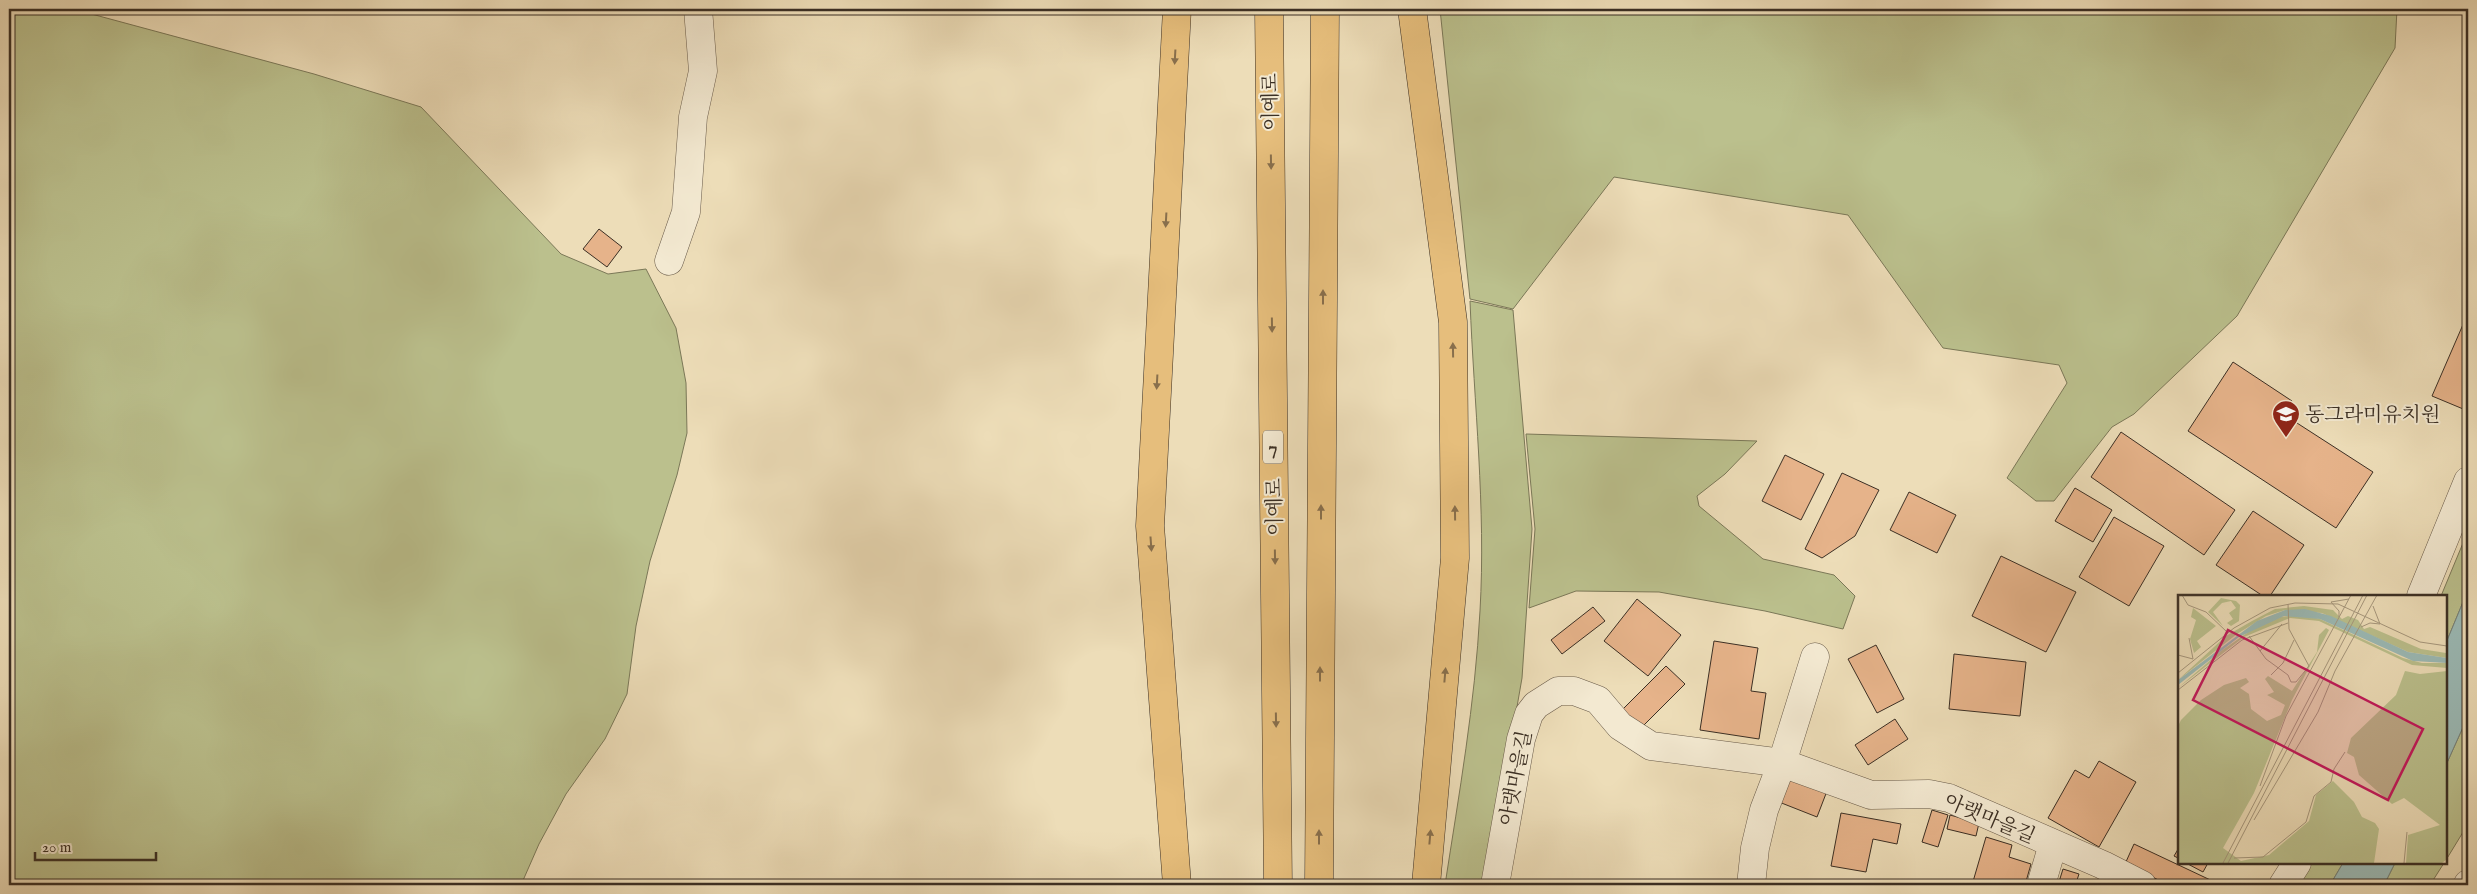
<svg xmlns="http://www.w3.org/2000/svg" width="2477" height="894" font-family="'IM FELL English','Noto Serif KR',serif">
	<rect width="100%" height="100%" fill="#edddb8"/>
	<filter id="stains"><feTurbulence type="fractalNoise" baseFrequency=".004" numOctaves="4"/><feColorMatrix values="0 0 0 0 .2 0 0 0 0 .09 0 0 0 0 .02 0 0 0 .5 -.17"/></filter>
	<radialGradient id="worn" r=".72"><stop offset=".6" stop-color="#630" stop-opacity="0"/><stop offset="1" stop-color="#630" stop-opacity=".3"/></radialGradient>
	<!-- green -->
	<g fill="#bbc08d" stroke="#7b7858">
		<path d="M 9,9 L 73,9 L 314,74 L 421,107 L 561,254 L 608,274 L 646,269 L 676,328 L 686,383 L 687,433 L 677,475 L 650,561 L 636,626 L 627,694 L 605,739 L 566,794 L 539,844 L 521,885 L 9,885 Z"/>
		<path d="M 1440,9 L 2397,9 L 2395,48 L 2237,316 L 2134,414 L 2112,427 L 2054,501 L 2036,501 L 2007,478 L 2067,383 L 2059,365 L 1943,348 L 1848,215 L 1614,177 L 1513,309 L 1470,299 Z"/>
		<path d="M 1470,301 L 1513,310 L 1532,529 L 1522,678 L 1486,885 L 1445,885 C 1459,794 1475,704 1480,611 C 1486,508 1474,404 1470,301 Z"/>
		<path d="M 1526,434 L 1757,441 L 1725,474 L 1697,496 L 1699,506 L 1763,559 L 1834,575 L 1855,596 L 1843,629 L 1765,611 L 1659,592 L 1576,591 L 1529,608 L 1535,529 Z"/>
		<path d="M 2468,531 L 2468,590 L 2446,643 L 2446,596 L 2441,596 Z"/>
		<path d="M 2468,716 L 2468,824 L 2446,860 L 2446,765 Z"/>
		<path d="M 2309,863 L 2343,863 L 2330,885 L 2296,885 Z"/>
		<path d="M 2395,863 L 2444,863 L 2430,885 L 2384,885 Z"/>
	</g>
	<!-- water -->
	<g fill="#9bbab6" stroke="#75827c">
		<path d="M 2468,590 L 2468,716 L 2446,765 L 2446,643 Z"/>
		<path d="M 2343,863 L 2395,863 L 2384,885 L 2330,885 Z"/>
	</g>
	<!-- building -->
	<g fill="#e6b38a" stroke="#3b2f24">
		<path d="M 599,229 L 622,247 L 607,267 L 583,249 Z"/>
		<path d="M 2468,313 L 2468,411 L 2432,396 Z"/>
		<path d="M 2233,362 L 2292,401 L 2283,414 L 2373,472 L 2336,528 L 2188,431 Z"/>
		<path d="M 2121,432 L 2235,510 L 2204,555 L 2091,477 Z"/>
		<path d="M 1785,455 L 1824,474 L 1801,520 L 1762,501 Z"/>
		<path d="M 1842,473 L 1879,490 L 1855,536 L 1822,558 L 1805,549 Z"/>
		<path d="M 2075,488 L 2112,510 L 2093,542 L 2055,521 Z"/>
		<path d="M 1909,492 L 1956,515 L 1937,553 L 1890,530 Z"/>
		<path d="M 2253,511 L 2304,545 L 2270,596 L 2263,596 L 2216,565 Z"/>
		<path d="M 2114,517 L 2164,546 L 2129,606 L 2079,577 Z"/>
		<path d="M 2001,556 L 2076,592 L 2046,652 L 1972,616 Z"/>
		<path d="M 1637,599 L 1681,635 L 1648,676 L 1604,641 Z"/>
		<path d="M 1593,607 L 1605,621 L 1562,654 L 1551,640 Z"/>
		<path d="M 1714,641 L 1758,648 L 1751,691 L 1766,693 L 1759,739 L 1700,730 Z"/>
		<path d="M 1876,645 L 1904,699 L 1877,713 L 1848,659 Z"/>
		<path d="M 1954,654 L 2026,662 L 2020,716 L 1949,709 Z"/>
		<path d="M 1666,666 L 1685,684 L 1641,728 L 1623,709 Z"/>
		<path d="M 1895,719 L 1908,739 L 1868,765 L 1855,745 Z"/>
		<path d="M 2099,761 L 2136,782 L 2099,847 L 2048,818 L 2075,770 L 2089,778 Z"/>
		<path d="M 1790,776 L 1827,791 L 1817,817 L 1779,802 Z"/>
		<path d="M 1932,810 L 1948,815 L 1938,847 L 1922,842 Z"/>
		<path d="M 1841,813 L 1901,824 L 1897,844 L 1873,839 L 1866,872 L 1831,866 Z"/>
		<path d="M 1950,815 L 1979,823 L 1976,836 L 1947,829 Z"/>
		<path d="M 1986,837 L 2012,845 L 2009,857 L 2031,864 L 2025,885 L 1972,885 Z"/>
		<path d="M 2134,844 L 2221,885 L 2169,885 L 2125,864 Z"/>
		<path d="M 2180,846 L 2180,859 L 2174,856 Z"/>
		<path d="M 2186,863 L 2208,863 L 2203,872 Z"/>
		<path d="M 2063,869 L 2079,874 L 2076,883 L 2083,885 L 2058,885 Z"/>
	</g>
	<g fill="none" stroke-linecap="round" stroke-linejoin="round">
		<!-- minor casing -->
		<g stroke="#685a49" stroke-width="29">
			<g id="minor">
				<path d="M 669,261 L 686,212 L 693,117 L 703,71 L 698,9"/>
				<path d="M 2421,596 L 2468,481"/>
				<path d="M 1495,885 L 1521,739 L 1529,714 L 1536,705 L 1558,691 L 1574,691 L 1598,700 L 1620,726 L 1651,746 L 1782,763 L 1871,795 L 1929,794 L 1949,798 L 2103,865 L 2142,885"/>
				<path d="M 1751,885 L 1755,848 L 1764,810 L 1782,763 L 1815,657"/>
				<path d="M 2041,885 L 2053,844"/>
				<path d="M 2283,885 L 2297,863"/>
				<path d="M 2468,885 L 2468,884"/>
			</g>
		</g>
		<!-- highway casing -->
		<g stroke="#3b2f24" stroke-width="29">
			<g id="highway">
				<path d="M 1269,9 L 1278,885"/>
				<path d="M 1412,9 L 1453,322 L 1455,558 L 1426,885"/>
				<path d="M 1177,885 L 1150,526 L 1177,9"/>
				<path d="M 1319,885 L 1325,9"/>
			</g>
		</g>
		<!-- minor -->
		<use href="#minor" stroke="#f3e9d1" stroke-width="28"/>
		<!-- highway -->
		<use href="#highway" stroke="#e6be7c" stroke-width="28"/>
	</g>
	<!-- one-way arrows -->
	<defs><path id="oneway-solid" d="M-6-.8H1V-3.2L6.5 0L1 3.2V.8H-6Z" transform="scale(1.25)"/></defs>
	<g fill="#886f4c">
		<use href="#oneway-solid" transform="translate(1175 57) rotate(93)"/>
		<use href="#oneway-solid" transform="translate(1271 162) rotate(89)"/>
		<use href="#oneway-solid" transform="translate(1166 220) rotate(93)"/>
		<use href="#oneway-solid" transform="translate(1323 297) rotate(-90)"/>
		<use href="#oneway-solid" transform="translate(1272 325) rotate(89)"/>
		<use href="#oneway-solid" transform="translate(1453 350) rotate(-91)"/>
		<use href="#oneway-solid" transform="translate(1157 382) rotate(93)"/>
		<use href="#oneway-solid" transform="translate(1321 512) rotate(-90)"/>
		<use href="#oneway-solid" transform="translate(1455 513) rotate(-91)"/>
		<use href="#oneway-solid" transform="translate(1151 544) rotate(86)"/>
		<use href="#oneway-solid" transform="translate(1275 557) rotate(89)"/>
		<use href="#oneway-solid" transform="translate(1320 674) rotate(-90)"/>
		<use href="#oneway-solid" transform="translate(1445 675) rotate(-85)"/>
		<use href="#oneway-solid" transform="translate(1276 720) rotate(89)"/>
		<use href="#oneway-solid" transform="translate(1319 837) rotate(-90)"/>
		<use href="#oneway-solid" transform="translate(1430 837) rotate(-85)"/>
	</g>
	<!-- icons -->
	<defs>
		<g id="school-pin" transform="scale(1.4375)"><path d="M0 17L-7.5 6A9.5 9.5 0 1 1 7.5 6Z" fill="#8f2418" stroke="#f3e9d1"/><path d="M0-5L7-2L0 1L-7-2ZM-4 1L0 2.5L4 1V4Q0 6-4 4Z" fill="#fff"/></g>
	</defs>
	<g fill-rule="evenodd">
		<use href="#school-pin" x="2286" y="414"/>
	</g>
	<g text-anchor="middle" stroke-width="4" stroke-linejoin="round" paint-order="stroke">
		<!-- shield labels -->
		<rect fill="#f3e9d1" stroke="#726758" stroke-width="1" x="1263" y="430.5" width="20" height="33" rx="4"/>
		<g font-size="19" font-weight="bold" fill="#3b2f24">
			<text x="1273" y="454">7</text>
		</g>
		<!-- street labels -->
		<g font-size="20" fill="#3b2f24" stroke="#f3e9d1">
			<text transform="translate(1270 102) rotate(-91)" y="7">이예로</text>
			<text transform="translate(1274 507) rotate(-91)" y="7">이예로</text>
			<text transform="translate(1515 778) rotate(-79)" y="7">아랫마을길</text>
			<text transform="translate(1990 818) rotate(23)" y="7">아랫마을길</text>
		</g>
		<!-- poi labels -->
		<g font-size="20" fill="#3b2f24" stroke="#f3e9d1" text-anchor="start">
			<text x="2305" y="421">동그라미유치원</text>
		</g>
	</g>
	<!-- overview -->
	<g transform="translate(2178 595)">
		<rect width="269" height="269" fill="#edddb8"/>
		<path d="M 43,3 L 58,6 L 62,10 L 61,26 L 53,31 L 49,28 L 55,24 L 51,18 L 58,13 L 53,6 L 44,8 L 35,17 L 45,31 L 30,17 ZM 126,11 L 155,15 L 164,24 L 170,21 L 180,25 L 186,34 L 192,32 L 243,54 L 268,58 L 269,63 L 230,57 L 144,18 L 107,15 L 88,21 L 59,39 L 0,85 L 48,41 L 74,26 L 97,14 ZM 15,13 L 38,31 L 19,46 L 23,52 L 16,58 L 12,44 L 18,25 L 13,22 ZM 126,20 L 142,24 L 225,63 L 244,68 L 269,68 L 269,73 L 234,70 L 141,26 L 112,23 L 66,42 L 0,93 L 43,56 L 79,31 L 98,22 ZM 148,33 L 151,35 L 114,105 L 76,198 L 45,253 L 63,266 L 91,260 L 131,226 L 138,200 L 155,186 L 176,207 L 184,222 L 197,228 L 201,234 L 196,268 L 0,268 L 0,131 L 3,125 L 23,105 L 46,90 L 68,83 L 71,87 L 62,93 L 71,99 L 73,114 L 89,126 L 103,120 L 107,110 L 89,100 L 96,97 L 87,84 L 90,81 L 114,96 L 139,57 L 141,40 ZM 227,76 L 242,79 L 269,76 L 269,264 L 264,268 L 228,268 L 230,240 L 262,230 L 226,203 L 214,209 L 181,180 L 176,162 L 169,158 L 173,143 L 218,100 Z" fill="#bbc08d"/>
		<path d="M 127,14 L 153,21 L 230,57 L 269,63 L 269,68 L 235,66 L 142,24 L 106,21 L 61,42 L 0,90 L 0,85 L 79,26 L 107,15 Z" fill="#9bbab6"/>
		<path fill="none" stroke="#a6977d" stroke-width="1" d="M 4,0 L 10,10 L 28,17 L 49,37M 153,7 L 171,4M 153,7 L 161,16 L 161,22M 110,9 L 111,34 L 131,71M 195,11 L 202,29M 183,32 L 192,28 L 202,29M 71,41 L 88,64 L 110,80 L 113,87 L 118,87 L 131,71M 82,56 L 104,29M 0,60 L 15,64 L 11,43M 0,78 L 56,33 L 92,13 L 117,8 L 160,9 L 242,47 L 269,51M 93,80 L 105,68 L 116,45M 0,95 L 64,45 L 110,28M 82,191 L 108,121 L 173,0M 76,225 L 140,117 L 157,76 L 199,0M 56,263 L 85,262 L 128,227 L 136,201 L 153,187 L 156,174 L 167,157M 45,268 L 185,0M 50,268 L 189,0M 226,268 L 229,237"/>
		<path fill="#c2185b" fill-opacity="0.15" stroke="#c2185b" stroke-width="2.5" d="M 50,35 L 245,134 L 210,205 L 15,105 Z"/>
		<rect width="269" height="269" fill="none" stroke="#3b2f24" stroke-width="2.5"/>
	</g>
	<!-- margin -->
	<rect width="2477" height="894" fill="none" stroke="#edddb8" stroke-width="30"/>
	<rect x="10" y="10" width="2457" height="874" fill="none" stroke="#3b2f24" stroke-width="2.5"/>
	<rect x="15" y="15" width="2447" height="864" fill="none" stroke="#3b2f24"/>
	<!-- scale -->
	<path d="M35 852v8h121v-8" fill="none" stroke="#3b2f24" stroke-width="2.5"/>
	<text x="42" y="852" font-size="15" fill="#3b2f24" stroke="#f3e9d1" stroke-width="4" paint-order="stroke">20 m</text>
	<rect width="100%" height="100%" filter="url(#stains)"/>
	<rect width="100%" height="100%" fill="url(#worn)"/>
</svg>
